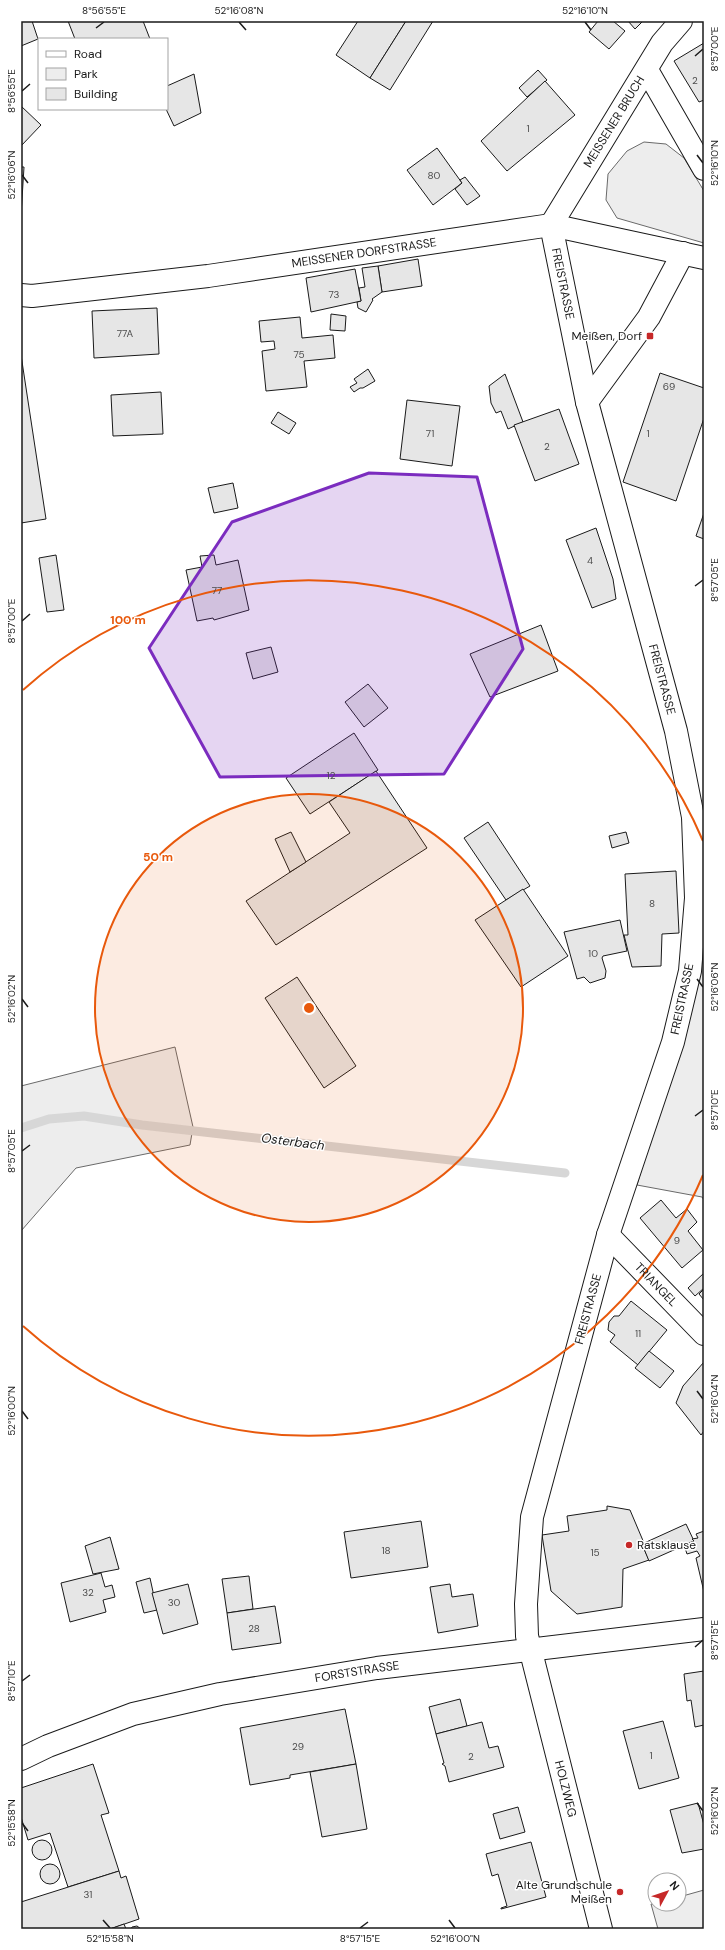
<svg xmlns="http://www.w3.org/2000/svg" width="725" height="1950" font-family="'DM Sans',sans-serif">
	<rect width="100%" height="100%" fill="#fff"/>
	<!-- green -->
	<g fill="#ededed" stroke="#6a6a6a">
		<path d="M 644,142 L 666,144 L 684,158 L 704,191 L 704,243 L 617,218 L 606,200 L 608,174 L 627,151 Z"/>
		<path d="M 704,957 L 704,1200 L 702,1197 L 637,1185 Z"/>
		<path d="M 175,1047 L 193,1127 L 190,1145 L 76,1168 L 21,1231 L 21,1086 Z"/>
		<path d="M 704,1890 L 704,1929 L 658,1929 L 651,1904 L 679,1904 L 679,1897 Z"/>
	</g>
	<g fill="none" stroke-linecap="round" stroke-linejoin="round">
		<!-- stream -->
		<path stroke="#d7d7d7" stroke-width="9" d="M 21,1128 L 49,1119 L 84,1116 L 142,1125 L 565,1173"/>
	</g>
	<!-- building -->
	<g fill="#e6e6e6" stroke="#1a1a1a">
		<path d="M 21,21 L 32,21 L 38,39 L 21,46 Z"/>
		<path d="M 68,21 L 143,21 L 150,39 L 75,39 Z"/>
		<path d="M 358,21 L 406,21 L 370,78 L 336,55 Z"/>
		<path d="M 406,21 L 433,21 L 390,90 L 370,78 Z"/>
		<path d="M 598,21 L 613,21 L 625,31 L 609,49 L 589,32 Z"/>
		<path d="M 628,21 L 643,21 L 635,29 Z"/>
		<path d="M 704,43 L 704,100 L 699,102 L 674,61 Z"/>
		<path d="M 538,70 L 547,80 L 527,97 L 519,88 Z"/>
		<path d="M 194,74 L 201,113 L 174,126 L 166,109 L 167,86 Z"/>
		<path d="M 545,81 L 575,115 L 507,171 L 481,141 Z"/>
		<path d="M 21,106 L 41,125 L 21,146 Z"/>
		<path d="M 437,148 L 462,183 L 433,205 L 407,170 Z"/>
		<path d="M 21,167 L 24,167 L 21,215 Z"/>
		<path d="M 465,177 L 480,196 L 467,205 L 455,189 L 462,183 L 460,180 Z"/>
		<path d="M 418,259 L 422,286 L 382,292 L 378,266 Z"/>
		<path d="M 378,266 L 382,292 L 372,299 L 373,300 L 366,312 L 358,308 L 357,302 L 361,301 L 359,288 L 365,287 L 362,268 Z"/>
		<path d="M 355,269 L 361,301 L 311,312 L 306,278 Z"/>
		<path d="M 157,308 L 159,354 L 94,358 L 92,311 Z"/>
		<path d="M 331,314 L 346,316 L 345,331 L 330,330 Z"/>
		<path d="M 300,317 L 302,338 L 333,335 L 335,358 L 304,361 L 307,387 L 266,391 L 262,351 L 275,349 L 274,341 L 261,342 L 259,321 Z"/>
		<path d="M 21,355 L 46,519 L 21,523 Z"/>
		<path d="M 368,369 L 375,381 L 363,388 L 360,388 L 354,392 L 350,387 L 357,383 L 354,379 Z"/>
		<path d="M 660,373 L 704,388 L 704,418 L 676,501 L 623,482 Z"/>
		<path d="M 505,374 L 523,422 L 508,429 L 501,411 L 496,413 L 491,403 L 489,386 Z"/>
		<path d="M 161,392 L 163,434 L 113,436 L 111,395 Z"/>
		<path d="M 407,400 L 460,406 L 452,466 L 400,459 Z"/>
		<path d="M 559,409 L 579,464 L 535,481 L 514,425 Z"/>
		<path d="M 278,412 L 296,423 L 289,434 L 271,423 Z"/>
		<path d="M 233,483 L 238,508 L 214,513 L 208,488 Z"/>
		<path d="M 704,513 L 704,539 L 696,536 Z"/>
		<path d="M 596,528 L 613,579 L 616,599 L 592,608 L 566,540 Z"/>
		<path d="M 56,555 L 64,610 L 47,612 L 39,558 Z"/>
		<path d="M 214,555 L 216,565 L 238,560 L 249,610 L 214,620 L 213,618 L 197,621 L 186,570 L 202,567 L 200,556 Z"/>
		<path d="M 541,625 L 558,671 L 490,697 L 470,654 Z"/>
		<path d="M 271,647 L 278,672 L 253,679 L 246,653 Z"/>
		<path d="M 368,684 L 388,708 L 364,727 L 345,702 Z"/>
		<path d="M 354,733 L 378,770 L 310,814 L 286,778 Z"/>
		<path d="M 376,771 L 427,848 L 276,945 L 246,901 L 350,833 L 329,802 Z"/>
		<path d="M 488,822 L 530,886 L 506,900 L 464,838 Z"/>
		<path d="M 291,832 L 306,862 L 290,872 L 275,839 Z"/>
		<path d="M 626,832 L 629,843 L 612,848 L 609,836 Z"/>
		<path d="M 676,871 L 679,933 L 662,934 L 661,966 L 632,967 L 624,935 L 628,935 L 625,874 Z"/>
		<path d="M 523,889 L 568,956 L 521,987 L 475,920 Z"/>
		<path d="M 620,920 L 627,951 L 603,956 L 602,958 L 606,971 L 605,978 L 590,983 L 584,977 L 577,979 L 564,932 Z"/>
		<path d="M 297,977 L 356,1066 L 324,1088 L 265,998 Z"/>
		<path d="M 661,1200 L 676,1218 L 687,1209 L 697,1222 L 688,1231 L 703,1250 L 682,1268 L 640,1218 Z"/>
		<path d="M 704,1273 L 704,1288 L 695,1296 L 688,1288 Z"/>
		<path d="M 704,1289 L 704,1300 L 699,1294 Z"/>
		<path d="M 631,1301 L 667,1330 L 638,1365 L 610,1342 L 615,1335 L 608,1330 L 609,1322 L 614,1316 L 619,1316 Z"/>
		<path d="M 649,1351 L 674,1371 L 660,1388 L 635,1368 Z"/>
		<path d="M 704,1362 L 704,1431 L 701,1435 L 676,1403 L 683,1386 Z"/>
		<path d="M 607,1506 L 630,1510 L 644,1543 L 642,1544 L 649,1560 L 623,1569 L 622,1607 L 577,1614 L 551,1591 L 542,1535 L 569,1531 L 567,1516 L 607,1510 Z"/>
		<path d="M 421,1521 L 428,1567 L 351,1578 L 344,1532 Z"/>
		<path d="M 686,1524 L 694,1541 L 649,1561 L 642,1544 Z"/>
		<path d="M 704,1531 L 704,1592 L 696,1558 L 700,1556 L 697,1551 L 687,1554 L 684,1545 L 694,1541 L 692,1539 L 698,1538 L 696,1534 Z"/>
		<path d="M 110,1537 L 119,1569 L 93,1574 L 85,1546 Z"/>
		<path d="M 101,1573 L 105,1587 L 112,1585 L 115,1597 L 103,1600 L 106,1612 L 70,1622 L 61,1583 Z"/>
		<path d="M 249,1576 L 253,1609 L 227,1613 L 222,1579 Z"/>
		<path d="M 150,1578 L 157,1610 L 144,1613 L 136,1582 Z"/>
		<path d="M 188,1584 L 198,1624 L 163,1634 L 152,1593 Z"/>
		<path d="M 450,1584 L 452,1597 L 473,1594 L 478,1626 L 438,1633 L 430,1587 Z"/>
		<path d="M 275,1606 L 281,1643 L 232,1650 L 227,1613 Z"/>
		<path d="M 704,1671 L 704,1725 L 695,1727 L 691,1700 L 687,1701 L 684,1674 Z"/>
		<path d="M 460,1699 L 467,1726 L 436,1734 L 429,1707 Z"/>
		<path d="M 345,1709 L 356,1764 L 290,1775 L 290,1778 L 250,1785 L 240,1728 Z"/>
		<path d="M 663,1721 L 679,1778 L 639,1789 L 623,1731 Z"/>
		<path d="M 482,1722 L 489,1748 L 498,1746 L 504,1767 L 449,1782 L 445,1766 L 442,1764 L 444,1763 L 436,1734 Z"/>
		<path d="M 93,1764 L 109,1813 L 101,1815 L 119,1871 L 68,1887 L 50,1833 L 28,1840 L 21,1817 L 21,1788 Z"/>
		<path d="M 356,1764 L 367,1829 L 322,1837 L 310,1772 Z"/>
		<path d="M 698,1803 L 704,1825 L 704,1849 L 682,1853 L 670,1810 Z"/>
		<path d="M 518,1807 L 525,1832 L 500,1839 L 493,1814 Z"/>
		<circle cx="42" cy="1850" r="10"/>
		<path d="M 531,1842 L 546,1897 L 501,1909 L 501,1908 L 507,1906 L 498,1874 L 492,1876 L 486,1854 Z"/>
		<circle cx="50" cy="1874" r="10"/>
		<path d="M 119,1871 L 121,1878 L 126,1876 L 139,1919 L 110,1929 L 21,1929 L 21,1902 Z"/>
		<path d="M 124,1924 L 126,1929 L 110,1929 Z"/>
		<path d="M 137,1926 L 141,1929 L 131,1929 L 132,1927 Z"/>
	</g>
	<g fill="none" stroke-linecap="round" stroke-linejoin="round">
		<!-- minor casing -->
		<g stroke="#1a1a1a" stroke-width="24">
			<g id="minor">
				<path d="M 647,70 L 704,169"/>
				<path id="s1" d="M 551,225 L 587,402 L 676,731 L 693,817 L 696,898 L 690,971 L 673,1042 L 608,1235 L 532,1517 L 526,1604 L 527,1636 L 601,1929"/>
				<path id="s2" d="M 551,225 L 662,43 L 681,21"/>
				<path id="s3" d="M 21,295 L 32,296 L 208,276 L 551,225 L 704,258"/>
				<path d="M 587,402 L 649,317 L 683,253"/>
				<path id="s4" d="M 608,1235 L 704,1334"/>
				<path id="s5" d="M 21,1759 L 48,1746 L 133,1714 L 220,1694 L 377,1668 L 704,1629"/>
			</g>
		</g>
		<!-- minor -->
		<use href="#minor" stroke="#fff" stroke-width="22"/>
	</g>
	<!-- marked area -->
	<path fill="#7b2cbf" fill-opacity="0.2" stroke="#7b2cbf" stroke-width="3" stroke-linejoin="round" d="M 369,473 L 477,477 L 523,649 L 444,774 L 220,777 L 149,648 L 232,522 Z"/>
	<!-- ticks -->
	<path fill="none" stroke="#1a1a1a" stroke-width="1.5" d="M 239,22 L 246,30M 585,22 L 591,30M 96,28 L 104,22M 695,56 L 703,49M 22,91 L 30,84M 697,155 L 703,163M 22,175 L 28,183M 695,586 L 703,580M 22,621 L 30,614M 697,979 L 703,987M 22,999 L 28,1007M 695,1116 L 703,1110M 22,1151 L 30,1145M 697,1391 L 703,1399M 22,1411 L 28,1419M 695,1647 L 703,1640M 22,1681 L 30,1675M 697,1803 L 703,1811M 22,1823 L 28,1831M 103,1920 L 110,1928M 449,1920 L 455,1928M 360,1928 L 368,1922"/>
	<!-- distance rings -->
	<circle cx="309" cy="1008" r="214" fill="#e8590c" fill-opacity=".12"/>
	<g fill="none" stroke="#e8590c" stroke-width="2">
		<circle cx="309" cy="1008" r="214"/>
		<path d="M703 1175A428 428 0 0 1 23 1326M23 690A428 428 0 0 1 703 841"/>
	</g>
	<!-- markers -->
	<g fill="#c62828" stroke="#fff" stroke-width="1.5">
		<rect x="646" y="332" width="8" height="8" rx="2"/>
		<circle cx="629" cy="1545" r="4"/>
		<circle cx="620" cy="1892" r="4"/>
	</g>
	<g text-anchor="middle" stroke-width="3" stroke-linejoin="round" paint-order="stroke">
		<!-- number labels -->
		<g font-size="10" fill="#4d4d4d">
			<text x="695" y="84">2</text>
			<text x="528" y="132">1</text>
			<text x="434" y="179">80</text>
			<text x="334" y="298">73</text>
			<text x="125" y="337">77A</text>
			<text x="299" y="358">75</text>
			<text x="669" y="390">69</text>
			<text x="430" y="437">71</text>
			<text x="648" y="437">1</text>
			<text x="547" y="450">2</text>
			<text x="590" y="564">4</text>
			<text x="217" y="594">77</text>
			<text x="331" y="779">12</text>
			<text x="652" y="907">8</text>
			<text x="593" y="957">10</text>
			<text x="677" y="1244">9</text>
			<text x="638" y="1337">11</text>
			<text x="386" y="1554">18</text>
			<text x="595" y="1556">15</text>
			<text x="88" y="1596">32</text>
			<text x="174" y="1606">30</text>
			<text x="254" y="1632">28</text>
			<text x="298" y="1750">29</text>
			<text x="651" y="1759">1</text>
			<text x="471" y="1760">2</text>
			<text x="88" y="1898">31</text>
		</g>
		<!-- street labels -->
		<g font-size="12" fill="#1a1a1a" stroke="#fff">
			<text dy="4" stroke="none"><textPath href="#s2" startOffset="121">MEISSENER BRUCH</textPath></text>
			<text dy="4" stroke="none"><textPath href="#s3" startOffset="346">MEISSENER DORFSTRASSE</textPath></text>
			<text dy="4" stroke="none"><textPath href="#s1" startOffset="60">FREISTRASSE</textPath></text>
			<text dy="4" stroke="none"><textPath href="#s1" startOffset="468">FREISTRASSE</textPath></text>
			<text transform="translate(682 999) rotate(-78)" y="4">FREISTRASSE</text>
			<text dy="4" stroke="none"><textPath href="#s4" startOffset="69">TRIANGEL</textPath></text>
			<text transform="translate(588 1309) rotate(-75)" y="4">FREISTRASSE</text>
			<text dy="4" stroke="none"><textPath href="#s5" startOffset="349">FORSTSTRASSE</textPath></text>
			<text dy="4" stroke="none"><textPath href="#s1" startOffset="1609">HOLZWEG</textPath></text>
		</g>
		<!-- poi labels -->
		<g font-size="12" fill="#1a1a1a" stroke="#fff" text-anchor="end">
			<text x="642" y="340">Meißen, Dorf</text>
			<text x="637" y="1549" text-anchor="start">Ratsklause</text>
			<text x="612" y="1889">Alte Grundschule<tspan x="612" dy="14">Meißen</tspan></text>
		</g>
		<!-- water labels -->
		<g font-size="13" font-style="italic" fill="#1a1a1a" stroke="#fff">
			<text transform="translate(293 1141) rotate(7)" y="5">Osterbach</text>
		</g>
	</g>
	<circle cx="309" cy="1008" r="6" fill="#e8590c" stroke="#fff" stroke-width="2"/>
	<g font-size="12" text-anchor="middle" font-weight="bold" fill="#e8590c" stroke="#fff" stroke-width="3" stroke-linejoin="round" paint-order="stroke">
		<text x="128" y="624">100 m</text>
		<text x="158" y="861">50 m</text>
	</g>
	<!-- border -->
	<rect width="725" height="1950" fill="none" stroke="#ffffff" stroke-width="44"/>
	<!-- legend -->
	<rect x="38" y="38" width="130" height="72" fill="#ffffff" stroke="#a3a3a3"/>
	<rect x="46" y="51" width="20" height="6" fill="#ffffff" stroke="#a3a3a3"/>
	<text x="74" y="58" font-size="12" fill="#1a1a1a">Road</text>
	<rect x="46" y="68" width="20" height="12" fill="#ededed" stroke="#a3a3a3"/>
	<text x="74" y="78" font-size="12" fill="#1a1a1a">Park</text>
	<rect x="46" y="88" width="20" height="12" fill="#e6e6e6" stroke="#a3a3a3"/>
	<text x="74" y="98" font-size="12" fill="#1a1a1a">Building</text>
	<!-- north arrow -->
	<g transform="translate(667 1892) rotate(50)"><circle r="19" fill="#ffffff" stroke="#a3a3a3"/>
	<path d="M0-3L7 15L0 10L-7 15Z" fill="#c62828"/>
	<text y="-6" font-size="11" font-weight="bold" text-anchor="middle" fill="#1a1a1a">N</text>
	</g>
	<rect x="22" y="22" width="681" height="1906" fill="none" stroke="#1a1a1a" stroke-width="1.5"/>
	<g font-size="10" text-anchor="middle" fill="#1a1a1a">
		<text x="104" y="14">8°56'55"E</text>
		<text x="239" y="14">52°16'08"N</text>
		<text x="585" y="14">52°16'10"N</text>
		<text transform="translate(714 49) rotate(-90)" y="4">8°57'00"E</text>
		<text transform="translate(11 91) rotate(-90)" y="4">8°56'55"E</text>
		<text transform="translate(714 163) rotate(-90)" y="4">52°16'10"N</text>
		<text transform="translate(11 175) rotate(-90)" y="4">52°16'06"N</text>
		<text transform="translate(714 580) rotate(-90)" y="4">8°57'05"E</text>
		<text transform="translate(11 621) rotate(-90)" y="4">8°57'00"E</text>
		<text transform="translate(714 987) rotate(-90)" y="4">52°16'06"N</text>
		<text transform="translate(11 999) rotate(-90)" y="4">52°16'02"N</text>
		<text transform="translate(714 1110) rotate(-90)" y="4">8°57'10"E</text>
		<text transform="translate(11 1151) rotate(-90)" y="4">8°57'05"E</text>
		<text transform="translate(714 1399) rotate(-90)" y="4">52°16'04"N</text>
		<text transform="translate(11 1411) rotate(-90)" y="4">52°16'00"N</text>
		<text transform="translate(714 1640) rotate(-90)" y="4">8°57'15"E</text>
		<text transform="translate(11 1681) rotate(-90)" y="4">8°57'10"E</text>
		<text transform="translate(714 1811) rotate(-90)" y="4">52°16'02"N</text>
		<text transform="translate(11 1823) rotate(-90)" y="4">52°15'58"N</text>
		<text x="110" y="1942">52°15'58"N</text>
		<text x="360" y="1942">8°57'15"E</text>
		<text x="455" y="1942">52°16'00"N</text>
	</g>
</svg>
